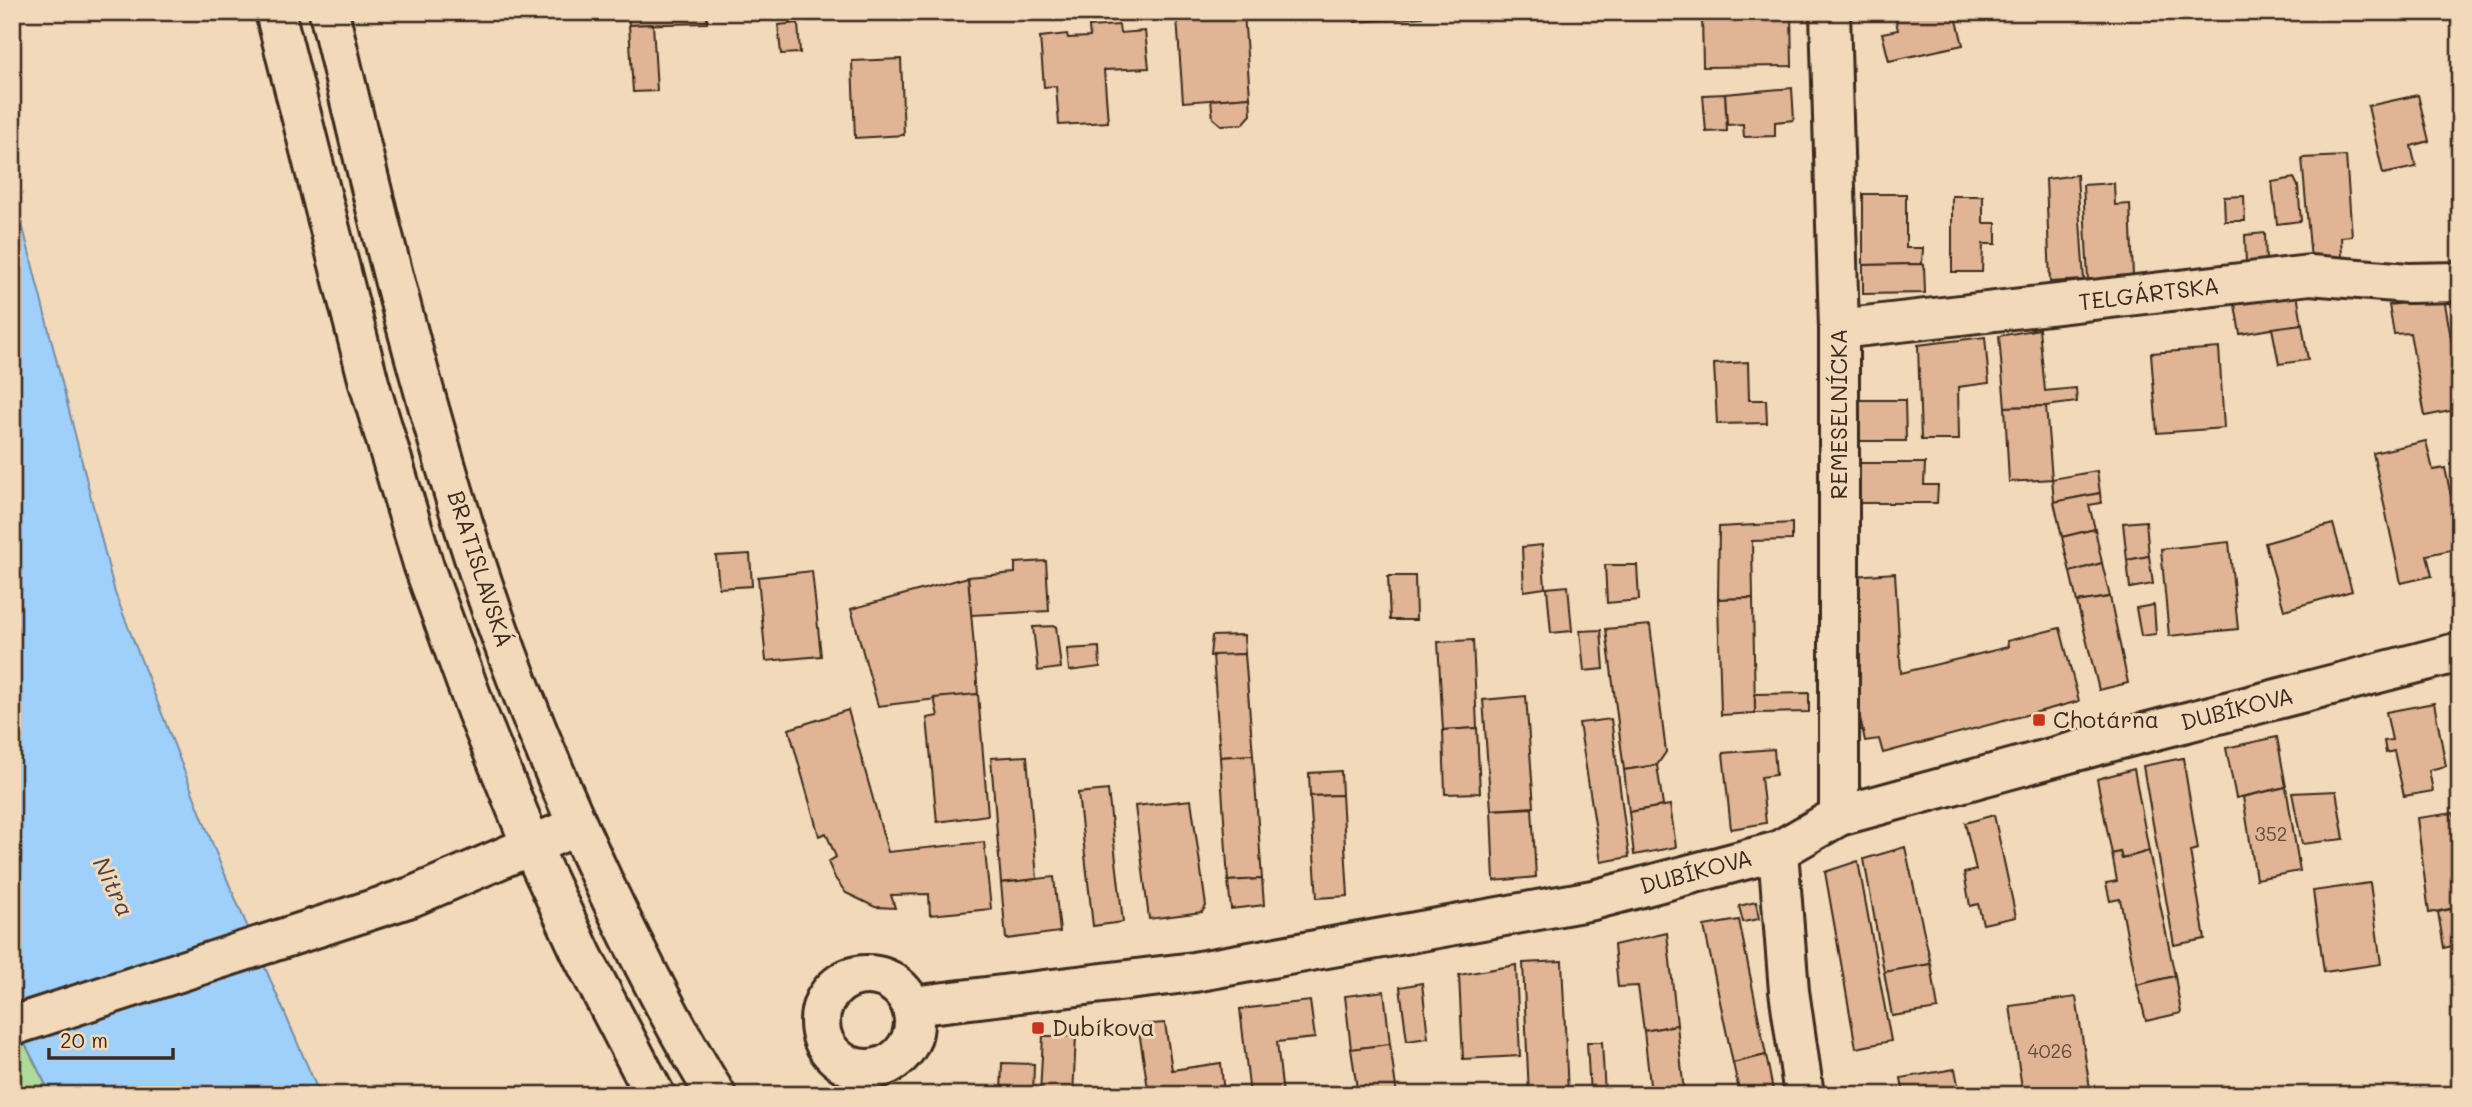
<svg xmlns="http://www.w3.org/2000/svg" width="2472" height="1107" font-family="Mali,sans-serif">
	<rect width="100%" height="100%" fill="#f1d9b9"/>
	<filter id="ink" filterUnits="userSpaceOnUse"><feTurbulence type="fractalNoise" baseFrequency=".0143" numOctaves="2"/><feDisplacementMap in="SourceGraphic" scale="14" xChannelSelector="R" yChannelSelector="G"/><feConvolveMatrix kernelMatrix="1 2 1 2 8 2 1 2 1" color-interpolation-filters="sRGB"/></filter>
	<g filter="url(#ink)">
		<!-- green -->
		<path fill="#addb9a" stroke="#74825c" stroke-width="2" d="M 12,1018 L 46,1085 L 51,1095 L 12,1095 Z"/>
		<!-- water -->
		<path fill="#9ed0fb" stroke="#768ea3" stroke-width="2" d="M 12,184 L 115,593 L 220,863 L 320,1095 L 51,1095 L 12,1018 Z"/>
		<!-- building -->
		<g fill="#e0b494" stroke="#3b2a1e" stroke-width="2">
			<path d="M 628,12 L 707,12 L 707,23 L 629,25 Z"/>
			<path d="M 789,12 L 869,12 L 869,17 L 789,22 Z"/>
			<path d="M 1355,12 L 1421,12 L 1422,17 L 1355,22 Z"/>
			<path d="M 1517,12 L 1543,12 L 1544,20 L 1517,21 Z"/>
			<path d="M 1894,12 L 1955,12 L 1963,45 L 1889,61 L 1882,33 L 1898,30 Z"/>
			<path d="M 1244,13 L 1250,97 L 1183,102 L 1177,18 Z"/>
			<path d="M 1791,13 L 1792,66 L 1703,67 L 1702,14 Z"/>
			<path d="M 798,23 L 800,53 L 781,54 L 778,25 Z"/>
			<path d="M 653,24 L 657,91 L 633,92 L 629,25 Z"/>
			<path d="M 1119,25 L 1120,33 L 1145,31 L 1149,68 L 1104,70 L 1108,122 L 1059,125 L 1056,86 L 1044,87 L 1040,37 L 1067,34 L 1068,38 L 1090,37 L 1089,27 Z"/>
			<path d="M 901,59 L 904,135 L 855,138 L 852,61 Z"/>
			<path d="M 1792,88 L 1794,120 L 1775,122 L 1775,136 L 1744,137 L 1743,124 L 1727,125 L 1725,94 Z"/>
			<path d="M 1725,94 L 1727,131 L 1706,132 L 1703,95 Z"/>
			<path d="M 2418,95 L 2429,141 L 2411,146 L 2416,167 L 2383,174 L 2368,106 Z"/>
			<path d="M 1250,97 L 1251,115 L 1243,124 L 1221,125 L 1213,118 L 1211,100 Z"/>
			<path d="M 2346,156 L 2352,236 L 2341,237 L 2342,257 L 2311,260 L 2302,158 Z"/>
			<path d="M 2077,175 L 2084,280 L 2050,282 L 2046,179 Z"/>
			<path d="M 2294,178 L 2298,186 L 2301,221 L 2277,224 L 2272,182 Z"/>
			<path d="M 2114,183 L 2115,205 L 2130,204 L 2133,276 L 2088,280 L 2083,185 Z"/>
			<path d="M 1863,194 L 1906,194 L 1906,248 L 1923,248 L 1922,264 L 1863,265 Z"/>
			<path d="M 1952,196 L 1983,196 L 1983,223 L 1996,223 L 1996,244 L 1983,244 L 1982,272 L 1952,272 Z"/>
			<path d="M 2244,196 L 2245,221 L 2225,221 L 2224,197 Z"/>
			<path d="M 2265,233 L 2266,263 L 2246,264 L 2245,235 Z"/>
			<path d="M 1922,264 L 1924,265 L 1925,293 L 1863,294 L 1863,265 Z"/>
			<path d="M 2296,288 L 2302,324 L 2240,334 L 2234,299 Z"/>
			<path d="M 2444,298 L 2460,389 L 2460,409 L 2425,416 L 2410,333 L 2394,334 L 2389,305 Z"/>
			<path d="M 2302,324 L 2308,360 L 2279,364 L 2272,328 Z"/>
			<path d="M 2039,329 L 2045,391 L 2076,388 L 2077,402 L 2046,406 L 2005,407 L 1999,336 Z"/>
			<path d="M 1985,337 L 1989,383 L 1958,387 L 1959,440 L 1921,440 L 1918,345 Z"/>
			<path d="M 2219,348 L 2224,428 L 2157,433 L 2151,353 Z"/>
			<path d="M 1748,362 L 1749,400 L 1766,400 L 1767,423 L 1717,424 L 1714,364 Z"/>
			<path d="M 1858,400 L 1905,400 L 1906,441 L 1857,441 Z"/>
			<path d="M 2046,406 L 2052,479 L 2009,482 L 2005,407 Z"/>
			<path d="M 2426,441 L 2433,470 L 2445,468 L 2460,538 L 2460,548 L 2427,555 L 2432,576 L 2401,583 L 2373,453 Z"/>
			<path d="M 1856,463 L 1925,463 L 1924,485 L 1938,485 L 1937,503 L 1855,503 Z"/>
			<path d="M 2097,471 L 2100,493 L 2054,502 L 2052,479 Z"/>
			<path d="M 2100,493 L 2101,503 L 2089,505 L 2095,529 L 2062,537 L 2054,502 Z"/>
			<path d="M 2146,521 L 2149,556 L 2127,560 L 2123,523 Z"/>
			<path d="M 1792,523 L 1792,540 L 1752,541 L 1753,598 L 1718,599 L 1719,527 Z"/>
			<path d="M 2333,524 L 2352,591 L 2284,610 L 2265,543 Z"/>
			<path d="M 2095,529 L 2102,563 L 2070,572 L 2062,537 Z"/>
			<path d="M 2229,542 L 2238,629 L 2169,636 L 2161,549 Z"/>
			<path d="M 1542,545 L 1545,588 L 1524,591 L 1522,547 Z"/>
			<path d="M 750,554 L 752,586 L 719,588 L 716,556 Z"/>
			<path d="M 2149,556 L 2153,584 L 2130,588 L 2127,560 Z"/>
			<path d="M 1046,561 L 1049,611 L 971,615 L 968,577 L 1015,573 L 1015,563 Z"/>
			<path d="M 2102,563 L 2110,597 L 2077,602 L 2070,572 Z"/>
			<path d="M 1605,565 L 1637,565 L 1639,600 L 1607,603 Z"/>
			<path d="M 812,571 L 821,656 L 766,661 L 758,577 Z"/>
			<path d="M 1895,573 L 1901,673 L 2008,647 L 2007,641 L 2060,628 L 2079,701 L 1883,753 L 1879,739 L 1865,741 L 1859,713 L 1853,576 Z"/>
			<path d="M 1388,576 L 1415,576 L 1416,620 L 1390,620 Z"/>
			<path d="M 968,577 L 978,694 L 878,706 L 851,609 Z"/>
			<path d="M 1568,586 L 1572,631 L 1551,633 L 1547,588 Z"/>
			<path d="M 2110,597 L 2128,683 L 2099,690 L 2077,602 Z"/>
			<path d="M 1753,598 L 1755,713 L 1721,715 L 1718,599 Z"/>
			<path d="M 2154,605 L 2156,634 L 2141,636 L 2136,608 Z"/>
			<path d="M 1650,625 L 1666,752 L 1657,765 L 1624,770 L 1606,629 Z"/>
			<path d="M 1056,626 L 1061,668 L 1038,671 L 1033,627 Z"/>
			<path d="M 1601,630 L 1604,669 L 1584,671 L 1580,631 Z"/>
			<path d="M 1244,635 L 1245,654 L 1210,656 L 1212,636 Z"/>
			<path d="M 1473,640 L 1477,728 L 1443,730 L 1438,642 Z"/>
			<path d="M 1099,647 L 1100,667 L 1069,671 L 1067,649 Z"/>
			<path d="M 1245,654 L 1253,755 L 1220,757 L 1213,655 Z"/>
			<path d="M 1809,693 L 1809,712 L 1755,713 L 1755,694 Z"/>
			<path d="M 978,694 L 988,815 L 937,822 L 927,718 L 938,716 L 934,698 Z"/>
			<path d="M 1526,696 L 1534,807 L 1491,810 L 1483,700 Z"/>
			<path d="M 2434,703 L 2446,766 L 2429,770 L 2433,791 L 2404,796 L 2394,751 L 2386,753 L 2384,741 L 2392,740 L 2386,712 Z"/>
			<path d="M 848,710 L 888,852 L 984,842 L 991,909 L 930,915 L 929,894 L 891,895 L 895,908 L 875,907 L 846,893 L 835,878 L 828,862 L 836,857 L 826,833 L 819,836 L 789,729 Z"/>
			<path d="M 1611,719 L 1629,857 L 1601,862 L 1579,723 Z"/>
			<path d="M 1477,728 L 1480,793 L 1445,794 L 1443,730 Z"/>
			<path d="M 2277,737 L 2286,787 L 2236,798 L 2226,748 Z"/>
			<path d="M 1774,749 L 1776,775 L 1761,777 L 1766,823 L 1731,829 L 1723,753 Z"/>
			<path d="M 1253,755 L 1262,879 L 1228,881 L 1220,757 Z"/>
			<path d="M 1027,756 L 1037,879 L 1001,883 L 991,758 Z"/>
			<path d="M 2183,758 L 2198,849 L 2190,851 L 2205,939 L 2174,945 L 2143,766 Z"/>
			<path d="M 1657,765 L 1663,806 L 1629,812 L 1624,770 Z"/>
			<path d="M 2134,769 L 2149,851 L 2122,859 L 2120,852 L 2112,854 L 2097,779 Z"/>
			<path d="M 1341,771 L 1342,795 L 1310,796 L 1309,773 Z"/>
			<path d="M 2286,787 L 2300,871 L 2256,879 L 2243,797 Z"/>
			<path d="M 1108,790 L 1123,922 L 1093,926 L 1078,793 Z"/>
			<path d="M 2336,791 L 2344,839 L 2302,844 L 2292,793 Z"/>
			<path d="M 1342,795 L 1348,896 L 1317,898 L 1310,796 Z"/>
			<path d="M 1191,800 L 1206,906 L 1202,912 L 1149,919 L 1135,806 Z"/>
			<path d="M 1670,805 L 1676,847 L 1634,855 L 1629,812 Z"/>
			<path d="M 1532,808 L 1536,877 L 1494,881 L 1491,810 Z"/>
			<path d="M 2454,813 L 2460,844 L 2460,907 L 2429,913 L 2417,818 Z"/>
			<path d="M 1994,815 L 2016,917 L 1983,924 L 1978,904 L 1970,906 L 1964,873 L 1976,870 L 1965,823 Z"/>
			<path d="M 1905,847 L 1931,964 L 1884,972 L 1864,859 Z"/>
			<path d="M 2149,851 L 2175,976 L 2137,985 L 2120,899 L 2110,901 L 2106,883 L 2117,881 L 2112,854 L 2120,852 L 2122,859 Z"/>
			<path d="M 1858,861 L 1891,1041 L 1856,1048 L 1825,872 Z"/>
			<path d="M 1054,877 L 1060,932 L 1006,939 L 1001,883 Z"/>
			<path d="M 1262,879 L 1264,905 L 1231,909 L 1228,881 Z"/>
			<path d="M 2370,883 L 2381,964 L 2324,972 L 2313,891 Z"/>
			<path d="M 1756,902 L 1759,919 L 1743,922 L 1739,906 Z"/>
			<path d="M 2460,907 L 2460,944 L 2444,948 L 2438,912 Z"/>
			<path d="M 1739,920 L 1766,1055 L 1733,1063 L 1704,926 Z"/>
			<path d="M 1667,933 L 1677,1025 L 1644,1031 L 1638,986 L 1618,987 L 1614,945 Z"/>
			<path d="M 1562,961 L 1568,1095 L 1529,1095 L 1523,963 Z"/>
			<path d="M 1931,964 L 1938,1009 L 1892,1016 L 1884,972 Z"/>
			<path d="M 1516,965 L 1520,1056 L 1463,1059 L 1459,975 Z"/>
			<path d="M 2175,976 L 2181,1013 L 2146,1021 L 2137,985 Z"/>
			<path d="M 1422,983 L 1428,1038 L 1407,1041 L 1400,987 Z"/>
			<path d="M 1384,991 L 1390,1044 L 1351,1049 L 1345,996 Z"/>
			<path d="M 2076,997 L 2091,1095 L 2023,1095 L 2010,1006 Z"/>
			<path d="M 1310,1001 L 1315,1038 L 1277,1042 L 1283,1095 L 1250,1095 L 1240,1009 Z"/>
			<path d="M 1165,1023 L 1172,1070 L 1221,1063 L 1224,1095 L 1149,1095 L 1138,1025 Z"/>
			<path d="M 1677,1025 L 1684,1093 L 1651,1094 L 1644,1031 Z"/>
			<path d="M 1043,1036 L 1076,1036 L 1073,1095 L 1040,1095 Z"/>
			<path d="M 1587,1042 L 1602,1042 L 1605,1095 L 1590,1095 Z"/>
			<path d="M 1390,1044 L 1397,1095 L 1358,1095 L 1351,1049 Z"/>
			<path d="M 1766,1055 L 1774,1095 L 1740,1095 L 1733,1063 Z"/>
			<path d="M 1002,1063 L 1034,1064 L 1033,1095 L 1001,1095 Z"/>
			<path d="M 1955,1069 L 1960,1095 L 1904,1095 L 1901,1078 Z"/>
		</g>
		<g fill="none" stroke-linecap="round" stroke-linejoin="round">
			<!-- minor casing -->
			<g stroke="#3b2a1e" stroke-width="44">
				<g id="minor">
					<path d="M 1830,12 L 1839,329 L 1839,816"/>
					<path d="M 1839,329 L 2310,275 L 2408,283 L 2460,282"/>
					<path d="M 1778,851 L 1789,991 L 1804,1095"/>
					<circle cx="867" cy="1022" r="47"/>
					<path d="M 912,1006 L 1194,972 L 1593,900 L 1778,851 L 1839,816 L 2117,740 L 2460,652"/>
					<path d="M 12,1026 L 411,897 L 577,826"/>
				</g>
			</g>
			<!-- secondary casing -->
			<g stroke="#3b2a1e" stroke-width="44">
				<g id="secondary">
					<path d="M 275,12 L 369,383 L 424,567 L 477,712 L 532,847 L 583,957 L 655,1095"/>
					<path d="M 329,12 C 371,191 414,370 470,545 C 507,663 555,778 607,890 C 640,959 675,1029 716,1095"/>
				</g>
			</g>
			<!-- minor -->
			<use href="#minor" stroke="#f1d9b9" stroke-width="38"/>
			<!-- secondary -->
			<use href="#secondary" stroke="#f1d9b9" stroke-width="38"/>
		</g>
	</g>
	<!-- markers -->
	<g fill="#c8321e" stroke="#f1d9b9" stroke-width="2.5">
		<rect x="2032" y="713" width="14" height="14" rx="3.5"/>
		<rect x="1031" y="1021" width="14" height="14" rx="3.5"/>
	</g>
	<g text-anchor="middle" stroke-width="6" stroke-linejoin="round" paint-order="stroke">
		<!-- number labels -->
		<g font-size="19" fill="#644c3c">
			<text x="2271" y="841">352</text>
			<text x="2050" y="1058">4026</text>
		</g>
		<!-- street labels -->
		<g font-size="23" fill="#3b2a1e" stroke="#f1d9b9">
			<text transform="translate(2149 294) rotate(-7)" y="8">TELGÁRTSKA</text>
			<text transform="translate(1839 414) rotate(-90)" y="8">REMESELNÍCKA</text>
			<text transform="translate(480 569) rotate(72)" y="8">BRATISLAVSKÁ</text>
			<text transform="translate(2237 709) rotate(-14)" y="8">DUBÍKOVA</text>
			<text transform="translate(1696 872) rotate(-15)" y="8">DUBÍKOVA</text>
		</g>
		<!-- poi labels -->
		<g font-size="23" fill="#3b2a1e" stroke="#f1d9b9" text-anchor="start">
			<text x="2053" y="728">Chotárna</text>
			<text x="1052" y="1036">Dubíkova</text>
		</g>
		<!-- water labels -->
		<g font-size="24" font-style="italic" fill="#4a433f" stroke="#f1d9b9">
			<text transform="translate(113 887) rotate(64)" y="8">Nitra</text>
		</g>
	</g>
	<!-- margin -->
	<rect width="2472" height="1107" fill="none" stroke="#f1d9b9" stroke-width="42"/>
	<rect x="21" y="21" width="2430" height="1065" fill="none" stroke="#3b2a1e" stroke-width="2.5" filter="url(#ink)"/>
	<!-- scale -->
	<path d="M49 1048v10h124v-10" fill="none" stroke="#3b2a1e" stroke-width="3.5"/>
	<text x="60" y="1048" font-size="21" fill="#3b2a1e" stroke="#f1d9b9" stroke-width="5" paint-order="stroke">20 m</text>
</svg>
